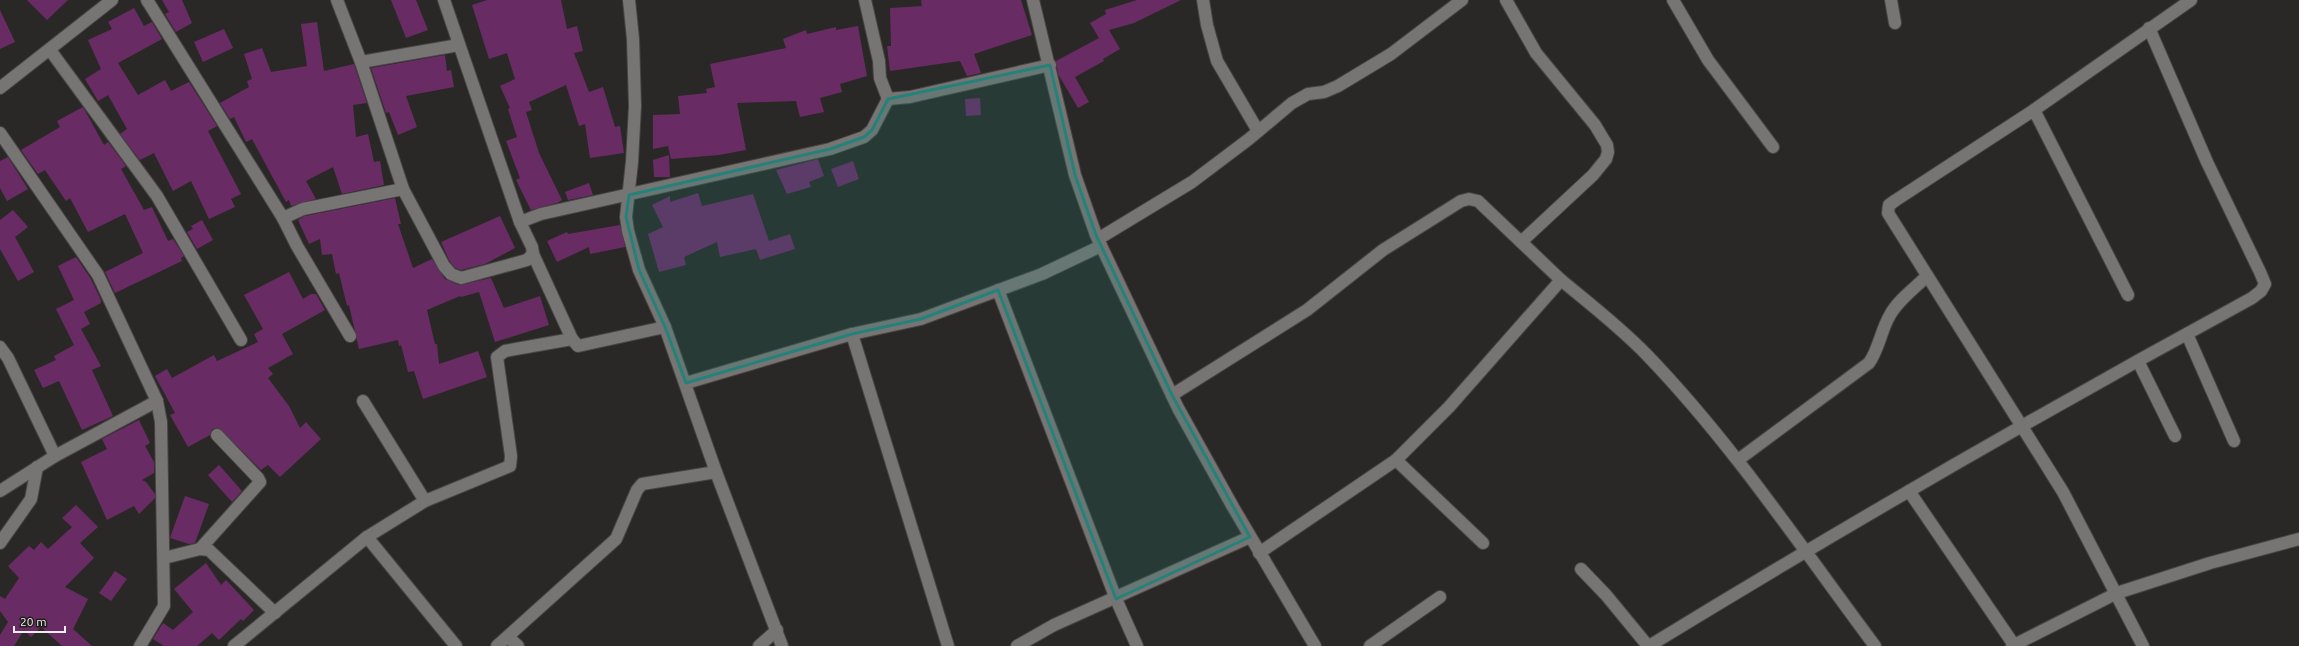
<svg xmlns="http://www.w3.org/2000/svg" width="2299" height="646" font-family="Ubuntu,sans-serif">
	<rect width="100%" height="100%" fill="#2a2826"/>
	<!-- building -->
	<g fill="#692b64">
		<path d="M 27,0 L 68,0 L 47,20 Z"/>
		<path d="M 162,0 L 182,0 L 192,23 L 176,32 L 165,14 L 169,12 Z"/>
		<path d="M 391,0 L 416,0 L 428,30 L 406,38 Z"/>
		<path d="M 487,0 L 561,0 L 567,29 L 577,26 L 583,51 L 574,53 L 589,92 L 603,87 L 615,127 L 620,126 L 624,153 L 590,158 L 585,124 L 579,126 L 566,85 L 529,102 L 532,110 L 526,112 L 539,153 L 562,200 L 557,203 L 531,210 L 516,180 L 520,178 L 506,141 L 517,137 L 508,109 L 510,108 L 500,86 L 515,79 L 507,53 L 489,59 L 472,5 Z"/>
		<path d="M 921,0 L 1021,0 L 1032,35 L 974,54 L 981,73 L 967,76 L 960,61 L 890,71 L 887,46 L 891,46 L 890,8 L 922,6 Z"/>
		<path d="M 1137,0 L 1181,0 L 1134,23 L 1109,30 L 1120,49 L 1103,59 L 1104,61 L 1075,77 L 1089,102 L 1078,108 L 1058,74 L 1056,61 L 1099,38 L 1090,23 L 1106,14 L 1105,10 Z"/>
		<path d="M 134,8 L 144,26 L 152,22 L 162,39 L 118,63 L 138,95 L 165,80 L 171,91 L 189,82 L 217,126 L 208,131 L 241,194 L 231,199 L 235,207 L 209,219 L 191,181 L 173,191 L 154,153 L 140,160 L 120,134 L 127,129 L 108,95 L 98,101 L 85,79 L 101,69 L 88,40 L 112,29 L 108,22 Z"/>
		<path d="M 0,10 L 15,42 L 0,49 Z"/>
		<path d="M 317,22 L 324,71 L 354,64 L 367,103 L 353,105 L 356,137 L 368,134 L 374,162 L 380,161 L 384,185 L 342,194 L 333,167 L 306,181 L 316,199 L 291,206 L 289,200 L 286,202 L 252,139 L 246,142 L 234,117 L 230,119 L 220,103 L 249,87 L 247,81 L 252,79 L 244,54 L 262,48 L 271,72 L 307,66 L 301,24 Z"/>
		<path d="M 858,26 L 867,76 L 840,84 L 842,92 L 820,98 L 824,112 L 800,117 L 796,101 L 737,103 L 746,150 L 719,155 L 671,159 L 668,146 L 653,149 L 653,115 L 680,114 L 678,96 L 707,93 L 706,89 L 715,87 L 710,64 L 786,48 L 783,39 L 806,30 L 807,34 L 836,27 L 836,30 Z"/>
		<path d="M 224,29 L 233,48 L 203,62 L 194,42 Z"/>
		<path d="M 445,55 L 447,71 L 451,70 L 454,87 L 406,96 L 417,127 L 398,135 L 389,112 L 386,113 L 371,68 Z"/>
		<path d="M 980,98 L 981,115 L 966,116 L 965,99 Z"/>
		<path d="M 83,107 L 104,145 L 108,142 L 126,166 L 121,169 L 144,210 L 152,207 L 168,241 L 173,239 L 184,256 L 181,258 L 182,261 L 115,293 L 105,272 L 143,253 L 125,214 L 88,232 L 70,198 L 66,201 L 45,170 L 38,174 L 21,150 L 60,127 L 57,121 Z"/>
		<path d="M 669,155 L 670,177 L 654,177 L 653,160 Z"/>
		<path d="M 8,157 L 28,189 L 7,201 L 0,188 L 0,161 Z"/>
		<path d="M 818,159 L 824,176 L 809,182 L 811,187 L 787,194 L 776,170 Z"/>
		<path d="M 853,161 L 859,179 L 838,187 L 831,169 Z"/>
		<path d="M 589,183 L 593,195 L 568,200 L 565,192 Z"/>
		<path d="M 698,193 L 702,206 L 753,194 L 769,241 L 790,234 L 795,249 L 760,260 L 756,249 L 720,257 L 717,242 L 684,257 L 686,265 L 659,272 L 648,234 L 663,227 L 652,205 L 670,196 L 670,202 Z"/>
		<path d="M 395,198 L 401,224 L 398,224 L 413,268 L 432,259 L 445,279 L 459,285 L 491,278 L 504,308 L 540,296 L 549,325 L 495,342 L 479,292 L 461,297 L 460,296 L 427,310 L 435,344 L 437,344 L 439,364 L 478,351 L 487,377 L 423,399 L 414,371 L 408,372 L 401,345 L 399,346 L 398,340 L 359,349 L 349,305 L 347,306 L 339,273 L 336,274 L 332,254 L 322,255 L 320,239 L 309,244 L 298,220 L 305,216 Z"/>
		<path d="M 13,210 L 28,227 L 15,237 L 34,272 L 18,281 L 0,249 L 0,220 Z"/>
		<path d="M 500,216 L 515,248 L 485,264 L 461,270 L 455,268 L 450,262 L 441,242 Z"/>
		<path d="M 202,220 L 213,240 L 197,249 L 187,232 L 193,229 L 191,226 Z"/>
		<path d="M 620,225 L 625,247 L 590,254 L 589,247 L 557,262 L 547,241 L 567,232 L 568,234 Z"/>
		<path d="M 76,257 L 91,279 L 101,300 L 101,303 L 84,312 L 90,324 L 81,329 L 101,366 L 92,370 L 113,416 L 82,430 L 59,381 L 43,388 L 34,370 L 56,360 L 54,356 L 74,345 L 56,309 L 74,300 L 58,266 Z"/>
		<path d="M 289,272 L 303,299 L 311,294 L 316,294 L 325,310 L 282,334 L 293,354 L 268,368 L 273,374 L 268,378 L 289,406 L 300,428 L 306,422 L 321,439 L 280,477 L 268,465 L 261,470 L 219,428 L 212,429 L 210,435 L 188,447 L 170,415 L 175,413 L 155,376 L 167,369 L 172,378 L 214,355 L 217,361 L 258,342 L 254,334 L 263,329 L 244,295 Z"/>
		<path d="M 139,420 L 150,443 L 145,446 L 154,462 L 154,473 L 142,480 L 146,482 L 155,494 L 155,498 L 139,514 L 134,506 L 107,520 L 81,462 L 107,449 L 102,439 Z"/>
		<path d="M 219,465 L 242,491 L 232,502 L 208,475 Z"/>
		<path d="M 185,496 L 209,504 L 195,543 L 189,544 L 170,538 Z"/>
		<path d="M 76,505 L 98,527 L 80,543 L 94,558 L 65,587 L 88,599 L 73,629 L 92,646 L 62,646 L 41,627 L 31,637 L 24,630 L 14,646 L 0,646 L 0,635 L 8,622 L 0,611 L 0,596 L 5,599 L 19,578 L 8,566 L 29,546 L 34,550 L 41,542 L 48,549 L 72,527 L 62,518 Z"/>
		<path d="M 206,563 L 221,585 L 226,580 L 254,610 L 243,621 L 241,619 L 219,640 L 212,633 L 197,646 L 164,646 L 153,639 L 163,623 L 173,630 L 193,612 L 174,589 Z"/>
		<path d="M 115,571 L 127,579 L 111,601 L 99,593 Z"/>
	</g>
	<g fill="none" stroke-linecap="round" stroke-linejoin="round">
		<!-- minor casing -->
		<g stroke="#474644" stroke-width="14">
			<g id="minor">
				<path d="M 147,0 L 283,218 L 303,209 L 403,189 L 444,266 L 451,274 L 461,278 L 527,260 L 533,254 L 532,247 L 520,222 L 541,214 L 830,149 L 864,137 L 872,130 L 888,99"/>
				<path d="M 337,0 L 361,62 L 403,189"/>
				<path d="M 444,0 L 520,222"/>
				<path d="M 629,0 L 633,39 L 635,106 L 632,162 L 626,217 L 628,231 L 639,270 L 665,327 L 716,472 L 782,646"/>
				<path d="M 865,0 L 879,61 L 880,78 L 888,99 L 910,97 L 1050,65"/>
				<path d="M 1033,0 L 1075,175 L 1096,235 L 1178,408 L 1233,507 L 1315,646"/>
				<path d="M 1203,0 L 1207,25 L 1217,61 L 1258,131"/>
				<path d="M 1506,0 L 1536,53 L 1595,125 L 1607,145 L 1608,152 L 1606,159 L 1593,175 L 1521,242"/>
				<path d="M 1673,0 L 1708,60 L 1773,147"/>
				<path d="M 1891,0 L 1895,23"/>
				<path d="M 50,50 L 157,196 L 241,340"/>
				<path d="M 361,62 L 459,45"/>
				<path d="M 0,88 L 112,0"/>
				<path d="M 2034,110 L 2128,295"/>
				<path d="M 0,133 L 98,275 L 157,401 L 161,422 L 164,606 L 140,646"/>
				<path d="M 283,218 L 297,246 L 350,336"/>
				<path d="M 1098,239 L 1192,182 L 1249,139 L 1292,103 L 1308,94 L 1324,92 L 1338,86 L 1391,54 L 1462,0"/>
				<path d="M 533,254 L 572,339 L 578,346 L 665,327"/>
				<path d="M 1561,280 C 1590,304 1620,327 1646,354 C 1732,443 1801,547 1875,646"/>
				<path d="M 998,290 L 1116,599 L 1137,646"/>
				<path d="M 852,334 L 948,646"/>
				<path d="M 2187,334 L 2234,441"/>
				<path d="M 0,347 L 8,358 L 55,456"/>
				<path d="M 2138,361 L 2175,436"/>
				<path d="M 686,383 L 852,334 L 921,319 L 1042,274 L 1101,246"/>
				<path d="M 1172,395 L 1307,310 L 1383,250 L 1461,201 L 1469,199 L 1478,201 L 1561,280 L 1449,407 L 1396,460 L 1259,553"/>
				<path d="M 363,401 L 425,501"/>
				<path d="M 1396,460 L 1483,543"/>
				<path d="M 1738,460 L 1869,363 C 1879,349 1881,330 1890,315 C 1898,300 1915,288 1927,276"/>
				<path d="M 0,491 L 55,456 L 157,401"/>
				<path d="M 1909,491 L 2014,645"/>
				<path d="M 367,537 L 456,646"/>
				<path d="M 0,543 L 31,499 L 37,467"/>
				<path d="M 200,549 L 260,482 L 258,478 L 217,435"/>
				<path d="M 164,558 L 200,549 L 209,550 L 275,613"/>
				<path d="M 1581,569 L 1606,595 L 1648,646"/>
				<path d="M 508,637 L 518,646"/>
				<path d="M 234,646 L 367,537 L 425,501 L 510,466 L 511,456 L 497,357 L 505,351 L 572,339"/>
				<path d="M 497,646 L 616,539 L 637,490 L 642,484 L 716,472"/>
				<path d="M 759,646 L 777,630"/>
				<path d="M 1017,646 L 1054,625 L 1250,537"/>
				<path d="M 1370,646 L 1440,597"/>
				<path d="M 1649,646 C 1847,525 2048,409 2252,298 L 2261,291 L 2265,284 L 2260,272 L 2207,162 L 2149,28"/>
				<path d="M 2012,646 L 2117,593 L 2210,563 L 2299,539"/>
				<path d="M 2143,646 L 2063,492 L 1888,213 L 1889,205 L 1896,200 L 2034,110 L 2191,0"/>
			</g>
		</g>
		<!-- minor -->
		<use href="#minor" stroke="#777573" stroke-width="12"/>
	</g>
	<!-- marked area -->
	<path fill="#25827a" fill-opacity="0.2" stroke="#25827a" stroke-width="3" stroke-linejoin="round" d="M 1050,65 L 1075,175 L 1096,235 L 1172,395 L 1250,537 L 1116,599 L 998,290 L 921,319 L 852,334 L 686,383 L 665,327 L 639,270 L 626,217 L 629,195 L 830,149 L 864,137 L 872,130 L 888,99 Z"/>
	<!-- scale -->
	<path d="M14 626v6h51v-6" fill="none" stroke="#eeedeb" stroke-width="2"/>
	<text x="20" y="626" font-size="12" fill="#eeedeb" stroke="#201f1d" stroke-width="3" paint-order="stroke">20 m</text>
</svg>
